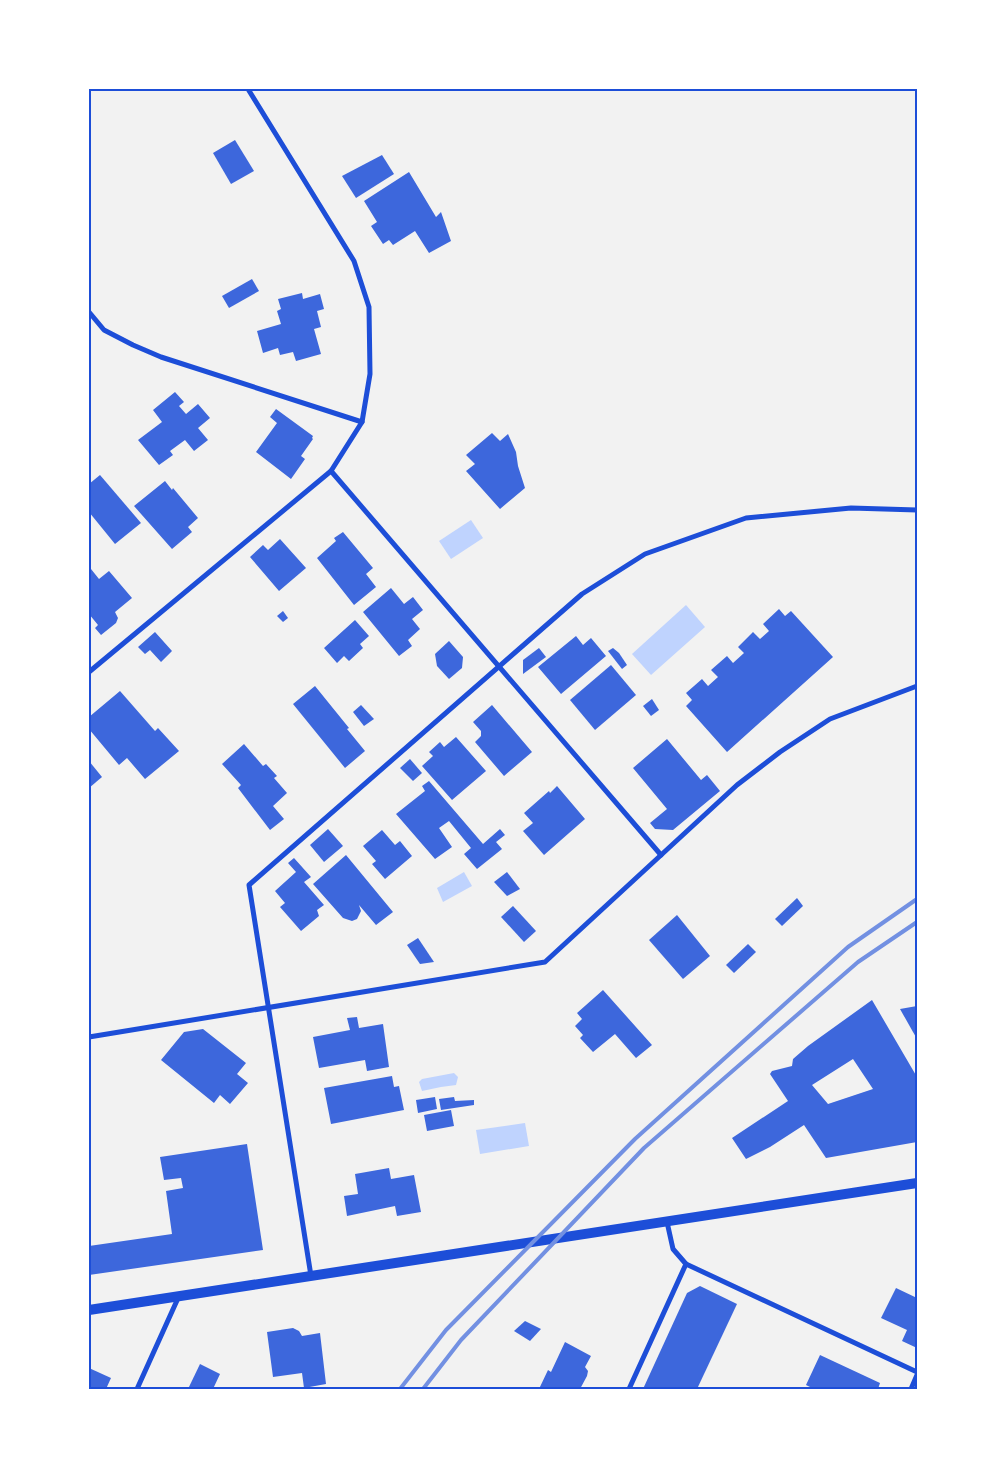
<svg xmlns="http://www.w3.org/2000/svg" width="1006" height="1478" font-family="Roboto,sans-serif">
	<rect width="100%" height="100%" fill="#f2f2f2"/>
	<!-- water -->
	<g fill="#bfd3fe">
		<path d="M 471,520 L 483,538 L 451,559 L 439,541 Z"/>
		<path d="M 686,605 L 705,627 L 651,675 L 632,654 Z"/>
		<path d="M 464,872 L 472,886 L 443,902 L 437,888 Z"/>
		<path d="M 454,1073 L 458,1077 L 456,1085 L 441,1087 L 422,1091 L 419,1082 L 422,1079 Z"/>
		<path d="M 525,1123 L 529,1146 L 480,1154 L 476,1130 Z"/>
	</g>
	<!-- building -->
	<g fill="#3d67dc" fill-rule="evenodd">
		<path d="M 235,140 L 254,171 L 231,184 L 213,153 Z"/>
		<path d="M 382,155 L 394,174 L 356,198 L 342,176 Z"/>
		<path d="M 409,172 L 436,217 L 441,212 L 451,241 L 429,253 L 415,231 L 393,245 L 389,240 L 383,244 L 371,226 L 377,222 L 364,201 Z"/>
		<path d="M 252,279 L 259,291 L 229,308 L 222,296 Z"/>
		<path d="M 302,293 L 303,299 L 320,294 L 324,309 L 317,311 L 321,327 L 314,329 L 321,354 L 296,361 L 293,352 L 280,355 L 278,348 L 263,353 L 257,331 L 281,324 L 277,311 L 281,309 L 278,299 Z"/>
		<path d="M 175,392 L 184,402 L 179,406 L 186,414 L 198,404 L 210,418 L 198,428 L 208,440 L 194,451 L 185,440 L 170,451 L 173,455 L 159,465 L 138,440 L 162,422 L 153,410 Z"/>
		<path d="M 276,409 L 313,436 L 312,438 L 313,439 L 301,456 L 305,459 L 291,479 L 256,452 L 277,423 L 270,417 Z"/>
		<path d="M 492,433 L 500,441 L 508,434 L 516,452 L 518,466 L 525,488 L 500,509 L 466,471 L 475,464 L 466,455 Z"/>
		<path d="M 100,475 L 141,523 L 115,544 L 89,512 L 89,484 Z"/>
		<path d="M 165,481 L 172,490 L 173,488 L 198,518 L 188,527 L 192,532 L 172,549 L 134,506 Z"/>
		<path d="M 343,532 L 373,568 L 366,574 L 376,587 L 354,605 L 317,558 L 336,541 L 334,538 Z"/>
		<path d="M 280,539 L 306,568 L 279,591 L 250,557 L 263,545 L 268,550 Z"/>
		<path d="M 91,569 L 99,579 L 109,571 L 132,598 L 115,612 L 118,618 L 116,623 L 101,635 L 95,628 L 98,625 L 89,614 L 89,570 Z"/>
		<path d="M 391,588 L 404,604 L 413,597 L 423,610 L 412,619 L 420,629 L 408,640 L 412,646 L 399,656 L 363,612 Z"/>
		<path d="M 779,609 L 785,616 L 791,611 L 833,657 L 727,752 L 686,706 L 692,700 L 686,693 L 702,679 L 708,686 L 718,677 L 711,670 L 727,656 L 733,663 L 744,653 L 738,647 L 753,632 L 760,639 L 769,631 L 763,624 Z"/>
		<path d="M 283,611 L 288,618 L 283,622 L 277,616 Z"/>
		<path d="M 355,620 L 369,636 L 360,644 L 363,648 L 349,661 L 344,656 L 337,663 L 324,648 Z"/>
		<path d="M 155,632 L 172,651 L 161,662 L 150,650 L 145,654 L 138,647 Z"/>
		<path d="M 576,636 L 583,645 L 591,638 L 606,656 L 561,694 L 538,667 Z"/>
		<path d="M 449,641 L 463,657 L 462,668 L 449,679 L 437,666 L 435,654 Z"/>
		<path d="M 539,648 L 546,657 L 523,674 L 523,660 Z"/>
		<path d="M 613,648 L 619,653 L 627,665 L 622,669 L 608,651 Z"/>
		<path d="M 611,665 L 636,695 L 595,730 L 570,700 Z"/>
		<path d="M 315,686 L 349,728 L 347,729 L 365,751 L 345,768 L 293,704 Z"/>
		<path d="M 120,691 L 155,731 L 158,728 L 179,751 L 145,779 L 127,758 L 119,765 L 89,729 L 89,717 Z"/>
		<path d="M 652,699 L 659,710 L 651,716 L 643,706 Z"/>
		<path d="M 361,705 L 374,719 L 364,726 L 353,712 Z"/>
		<path d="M 492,705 L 532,752 L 504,776 L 475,742 L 481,736 L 481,731 L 473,722 Z"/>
		<path d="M 456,737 L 486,771 L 452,800 L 422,766 L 433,756 L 429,752 L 440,742 L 444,747 Z"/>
		<path d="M 667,739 L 701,780 L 707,775 L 720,791 L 673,830 L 655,829 L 650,823 L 667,809 L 633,768 Z"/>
		<path d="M 244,744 L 263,766 L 266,764 L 277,776 L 274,778 L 287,793 L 273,806 L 284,819 L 270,830 L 238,788 L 241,785 L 222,764 Z"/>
		<path d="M 410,759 L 422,773 L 413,781 L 400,768 Z"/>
		<path d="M 89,761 L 102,777 L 89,788 Z"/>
		<path d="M 429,781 L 483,844 L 500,829 L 505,835 L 496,842 L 502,849 L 477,869 L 464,854 L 471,848 L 449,821 L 439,828 L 452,847 L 435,859 L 396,814 L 425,791 L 422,786 Z"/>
		<path d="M 557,786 L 585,819 L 544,855 L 523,831 L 533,823 L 524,813 L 549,791 L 550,793 Z"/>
		<path d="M 328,829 L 343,846 L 324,862 L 310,845 Z"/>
		<path d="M 382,830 L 395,845 L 400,841 L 412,856 L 385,879 L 372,864 L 376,861 L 363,846 Z"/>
		<path d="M 346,855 L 393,912 L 376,925 L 359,905 L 361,911 L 357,919 L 352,921 L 343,918 L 313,884 Z"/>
		<path d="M 294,858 L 311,877 L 304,882 L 324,905 L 317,910 L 319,916 L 301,931 L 280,907 L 285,903 L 275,891 L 296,872 L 288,863 Z"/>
		<path d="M 507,872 L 520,889 L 507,896 L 494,882 Z"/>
		<path d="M 797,898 L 803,906 L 782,926 L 775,919 Z"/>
		<path d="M 513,906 L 536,931 L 524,942 L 501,917 Z"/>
		<path d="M 677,915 L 710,956 L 683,979 L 649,940 Z"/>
		<path d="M 418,938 L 434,962 L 420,964 L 407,945 Z"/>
		<path d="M 748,944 L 756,952 L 734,973 L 726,965 Z"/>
		<path d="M 603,990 L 652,1045 L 636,1058 L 615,1034 L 593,1052 L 580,1038 L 583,1035 L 575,1026 L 582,1019 L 577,1013 Z"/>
		<path d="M 872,1000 L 917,1077 L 917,1142 L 826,1158 L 804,1125 L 770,1147 L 746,1159 L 732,1138 L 788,1101 L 770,1074 L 772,1071 L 792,1066 L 793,1059 L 808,1046 ZM 853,1059 L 873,1089 L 828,1104 L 812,1085 Z"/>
		<path d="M 917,1006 L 917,1039 L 900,1009 Z"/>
		<path d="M 357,1017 L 359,1028 L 383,1024 L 389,1067 L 367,1071 L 365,1060 L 319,1068 L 313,1037 L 350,1030 L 347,1018 Z"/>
		<path d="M 203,1029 L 246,1063 L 237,1074 L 248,1083 L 230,1104 L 220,1095 L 214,1103 L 161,1060 L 184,1032 Z"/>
		<path d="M 392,1076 L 394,1087 L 399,1086 L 404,1110 L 331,1124 L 324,1088 Z"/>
		<path d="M 435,1097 L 437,1109 L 418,1113 L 416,1100 Z"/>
		<path d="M 454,1097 L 455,1101 L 474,1100 L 474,1105 L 441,1110 L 439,1099 Z"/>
		<path d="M 451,1110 L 454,1126 L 427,1131 L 424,1115 Z"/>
		<path d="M 247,1144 L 263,1250 L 89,1275 L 89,1246 L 172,1234 L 166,1191 L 183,1188 L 181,1178 L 164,1180 L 160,1157 Z"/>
		<path d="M 389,1168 L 391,1179 L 414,1175 L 421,1212 L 397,1216 L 395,1206 L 347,1216 L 344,1196 L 358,1194 L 355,1174 Z"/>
		<path d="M 700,1286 L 737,1304 L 697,1389 L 643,1389 L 687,1293 Z"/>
		<path d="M 896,1288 L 917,1298 L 917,1348 L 902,1341 L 907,1330 L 881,1318 Z"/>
		<path d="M 525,1321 L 541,1329 L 530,1341 L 514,1331 Z"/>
		<path d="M 293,1328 L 299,1331 L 302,1336 L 320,1333 L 326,1384 L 304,1388 L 302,1373 L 273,1377 L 267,1332 Z"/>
		<path d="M 565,1342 L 591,1356 L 585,1367 L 588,1371 L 587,1376 L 580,1389 L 539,1389 L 548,1370 L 551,1372 Z"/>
		<path d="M 820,1355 L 880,1383 L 878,1389 L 814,1389 L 806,1385 Z"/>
		<path d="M 200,1364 L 220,1374 L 213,1389 L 188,1389 Z"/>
		<path d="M 89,1368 L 111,1378 L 106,1389 L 89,1389 Z"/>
	</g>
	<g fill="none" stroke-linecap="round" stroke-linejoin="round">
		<!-- minor -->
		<g stroke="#1d4ed8" stroke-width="5">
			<path d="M 89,312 L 104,330 L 133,345 L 161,357 L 362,422"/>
			<path d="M 331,471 L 661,855"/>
			<path d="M 89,672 L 331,471 L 362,422 L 370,374 L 369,307 L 354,261 L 248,89"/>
			<path d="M 89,1037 L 545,962 L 737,785 L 780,752 L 830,719 L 917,686"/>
			<path d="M 686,1264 L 917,1372"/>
			<path d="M 311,1276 L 249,885 L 582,594 L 645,554 L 746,518 L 851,508 L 917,510"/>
			<path d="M 137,1389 L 179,1296"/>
			<path d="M 629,1389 L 686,1264 L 673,1249 L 667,1222"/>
			<path d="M 911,1389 L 917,1375"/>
		</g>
		<!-- secondary -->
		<path stroke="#1d4ed8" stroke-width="10" d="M 89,1310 L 917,1183"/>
		<!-- rail -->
		<g stroke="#7290e2" stroke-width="4">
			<path d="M 400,1389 L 446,1330 L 635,1139 L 848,947 L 917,899"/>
			<path d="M 423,1389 L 461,1340 L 644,1148 L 858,962 L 917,922"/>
		</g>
	</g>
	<!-- border -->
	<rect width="1006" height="1478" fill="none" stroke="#ffffff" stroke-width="180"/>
	<rect x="90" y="90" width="826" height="1298" fill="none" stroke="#1d4ed8" stroke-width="2"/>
</svg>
